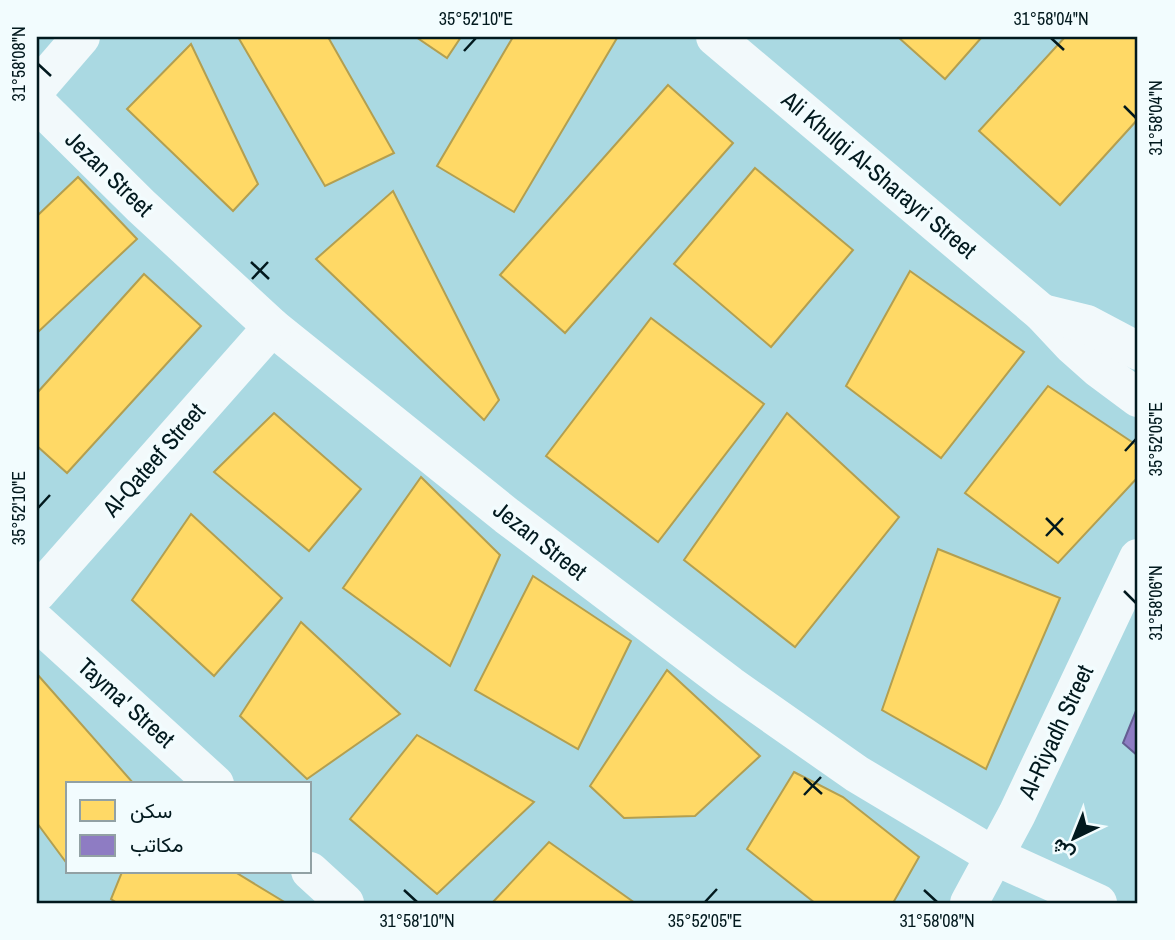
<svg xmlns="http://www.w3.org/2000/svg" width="1175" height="940" font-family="'Archivo Narrow',Vazirmatn,sans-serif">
	<rect width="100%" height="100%" fill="#aad9e2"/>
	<!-- homes -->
	<g fill="#ffd966" stroke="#b39f50" stroke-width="2">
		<path d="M 238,37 L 328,37 L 394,153 L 325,186 Z"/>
		<path d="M 416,37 L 461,37 L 447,58 Z"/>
		<path d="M 513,37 L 614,37 L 617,38 L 514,212 L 437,166 Z"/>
		<path d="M 898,37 L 982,37 L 945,79 Z"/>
		<path d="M 1065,37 L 1138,37 L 1138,119 L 1060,205 L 979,131 Z"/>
		<path d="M 191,44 L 258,184 L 233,211 L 127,109 Z"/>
		<path d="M 668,85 L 733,143 L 565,333 L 500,275 Z"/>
		<path d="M 755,168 L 853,250 L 771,347 L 674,264 Z"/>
		<path d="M 78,177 L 137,239 L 37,333 L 37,216 Z"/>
		<path d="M 393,191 L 499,400 L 484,420 L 316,259 Z"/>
		<path d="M 910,271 L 1024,352 L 941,458 L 846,386 Z"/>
		<path d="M 144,274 L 201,326 L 67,473 L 37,446 L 37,393 Z"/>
		<path d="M 651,318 L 764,404 L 658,542 L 546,456 Z"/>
		<path d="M 1048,386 L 1138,446 L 1138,477 L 1058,563 L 965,493 Z"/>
		<path d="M 274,413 L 361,489 L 309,551 L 214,472 Z"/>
		<path d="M 787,413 L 899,517 L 795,647 L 684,560 Z"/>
		<path d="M 421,477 L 500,555 L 450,666 L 343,588 Z"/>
		<path d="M 191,514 L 282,598 L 214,676 L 132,600 Z"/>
		<path d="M 938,549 L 1060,598 L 986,769 L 882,710 Z"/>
		<path d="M 533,576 L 631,641 L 578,749 L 475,690 Z"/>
		<path d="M 301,622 L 400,714 L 307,779 L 240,716 Z"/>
		<path d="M 667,670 L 760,756 L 695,816 L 624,818 L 590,786 Z"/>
		<path d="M 37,674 L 134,784 L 68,784 L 68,865 L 37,823 Z"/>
		<path d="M 417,735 L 534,802 L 437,894 L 350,819 Z"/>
		<path d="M 794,772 L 843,797 L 919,857 L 893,903 L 815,903 L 747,849 Z"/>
		<path d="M 549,842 L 635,903 L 492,903 Z"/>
		<path d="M 122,872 L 235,872 L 286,903 L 117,903 L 111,899 Z"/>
	</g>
	<!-- offices -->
	<path fill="#8e7cc3" stroke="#645e92" stroke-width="2" d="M 1138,706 L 1138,756 L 1123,743 Z"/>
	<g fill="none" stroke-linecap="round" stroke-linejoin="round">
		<!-- street -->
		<g stroke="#f2f9fb" stroke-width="38">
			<path d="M 715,37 L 1042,313 L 1072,345 L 1099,369 L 1138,398"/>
			<path d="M 37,88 L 81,37"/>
			<path d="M 37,103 L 141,206 L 272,327 L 507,516 L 730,685 L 857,774 L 994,856 L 1098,903"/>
			<path d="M 1042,313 L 1087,324 L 1138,351"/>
			<path d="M 37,593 L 272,327"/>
			<path d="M 37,622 L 215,784"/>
			<path d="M 310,871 L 345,903"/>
			<path d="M 969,903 L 1017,814 L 1138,558"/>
		</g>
	</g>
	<!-- ticks -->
	<path fill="none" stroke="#02191e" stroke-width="2.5" d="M 1051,38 L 1064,50M 464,51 L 476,38M 38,64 L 51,76M 1124,106 L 1136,118M 251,262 L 269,279M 252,279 L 268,262M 1125,451 L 1136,439M 38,508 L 50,495M 1046,518 L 1063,535M 1046,536 L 1063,518M 1124,591 L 1136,603M 804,778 L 822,794M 804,795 L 821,777M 404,890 L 417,902M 924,890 L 937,902M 705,902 L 717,889"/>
	<g text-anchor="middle" stroke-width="7" stroke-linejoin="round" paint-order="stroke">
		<!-- street labels -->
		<g font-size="24" fill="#02191e" stroke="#f2fcfe">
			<text transform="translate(109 174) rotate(44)" y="8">Jezan Street</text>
			<text transform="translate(879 175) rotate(40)" y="8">Ali Khulqi Al-Sharayri Street</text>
			<text transform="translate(154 460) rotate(-49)" y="8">Al-Qateef Street</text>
			<text transform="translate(540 541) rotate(38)" y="8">Jezan Street</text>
			<text transform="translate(126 703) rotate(42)" y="8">Tayma' Street</text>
			<text transform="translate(1056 732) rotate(-65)" y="8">Al-Riyadh Street</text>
		</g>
	</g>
	<!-- border -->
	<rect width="1175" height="940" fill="none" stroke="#f2fcfe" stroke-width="77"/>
	<!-- legend -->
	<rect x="66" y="782" width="245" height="91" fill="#f2fcfe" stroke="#92a1a4" stroke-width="2"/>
	<rect x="80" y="800" width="35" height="21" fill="#ffd966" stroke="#92a1a4" stroke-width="2"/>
	<text x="130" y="818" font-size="21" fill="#02191e">سكن</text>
	<rect x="80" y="835" width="35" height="21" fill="#8e7cc3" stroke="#92a1a4" stroke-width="2"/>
	<text x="130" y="852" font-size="21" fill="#02191e">مكاتب</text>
	<!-- north arrow -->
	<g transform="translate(1074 838) rotate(223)" stroke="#f2fcfe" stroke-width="5" paint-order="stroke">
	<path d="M0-5L12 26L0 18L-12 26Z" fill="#02191e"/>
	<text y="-10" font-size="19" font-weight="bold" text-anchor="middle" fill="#02191e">ش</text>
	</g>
	<rect x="38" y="38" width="1098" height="864" fill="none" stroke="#02191e" stroke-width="2.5"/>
	<g font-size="18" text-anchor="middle" fill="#02191e">
		<text x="476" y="25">35°52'10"E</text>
		<text x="1051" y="25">31°58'04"N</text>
		<text transform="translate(19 64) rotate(-90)" y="6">31°58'08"N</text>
		<text transform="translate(1156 118) rotate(-90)" y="6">31°58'04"N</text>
		<text transform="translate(1156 439) rotate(-90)" y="6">35°52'05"E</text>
		<text transform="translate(19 508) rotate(-90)" y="6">35°52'10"E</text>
		<text transform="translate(1156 603) rotate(-90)" y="6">31°58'06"N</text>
		<text x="417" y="927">31°58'10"N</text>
		<text x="705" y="927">35°52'05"E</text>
		<text x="937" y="927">31°58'08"N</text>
	</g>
</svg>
